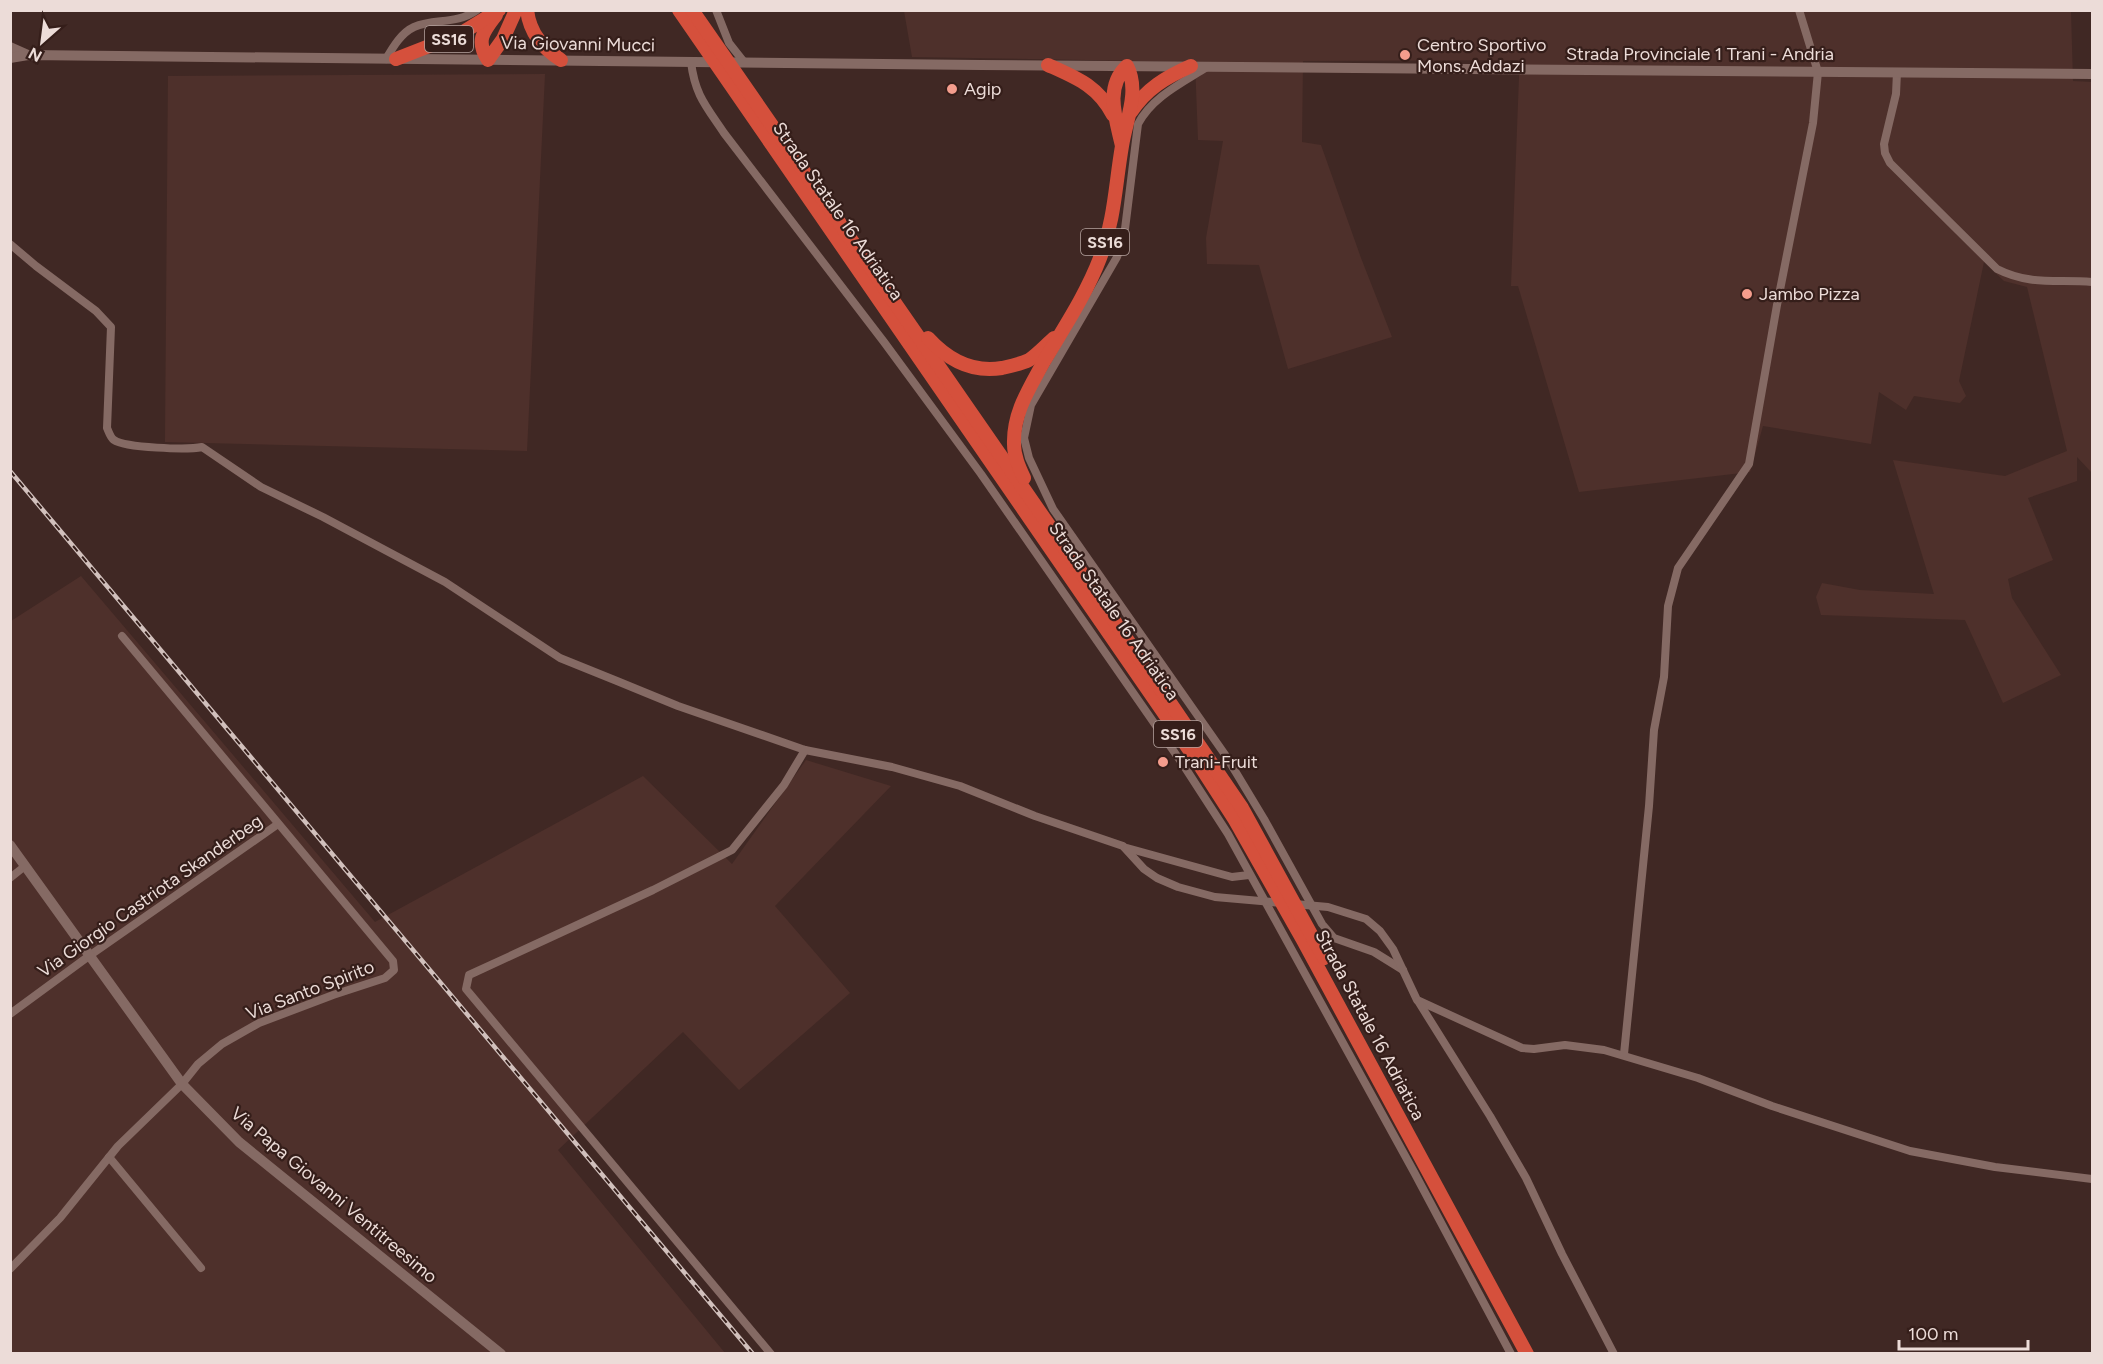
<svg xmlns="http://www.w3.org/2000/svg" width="2103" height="1364" font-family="Figtree,sans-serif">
	<rect width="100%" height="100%" fill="#402824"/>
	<!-- built -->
	<g fill="#4e302b">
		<path d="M 904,11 L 2071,11 L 2073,81 L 2092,82 L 2092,473 L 2077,457 L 2077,481 L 2028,498 L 2053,560 L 2008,579 L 2012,598 L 2061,675 L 2003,703 L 1965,620 L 1821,615 L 1816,597 L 1822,583 L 1860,590 L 1934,594 L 1893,460 L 2005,476 L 2067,451 L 2027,287 L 2004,281 L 1984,262 L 1959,381 L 1966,396 L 1960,403 L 1914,396 L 1906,410 L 1879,392 L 1871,444 L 1763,426 L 1750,472 L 1579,492 L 1518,286 L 1511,286 L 1519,77 L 1518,60 L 1303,61 L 1302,142 L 1321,145 L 1361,258 L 1392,337 L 1288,369 L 1259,265 L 1207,264 L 1206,238 L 1223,141 L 1198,140 L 1195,62 L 912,57 Z"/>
		<path d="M 545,74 L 527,451 L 165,442 L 168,76 Z"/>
		<path d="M 81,576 L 375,922 L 643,776 L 732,864 L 806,760 L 891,786 L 775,906 L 850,993 L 739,1090 L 683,1032 L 558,1150 L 725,1353 L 11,1354 L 11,621 Z"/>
	</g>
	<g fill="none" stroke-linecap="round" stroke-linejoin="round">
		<!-- street -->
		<g stroke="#856a64" stroke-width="8">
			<path d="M 716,10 L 729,43 L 744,62"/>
			<path d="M 386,59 C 393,47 401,33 414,27 C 435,18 456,25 477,10"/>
			<path d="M 691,62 C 695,95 706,106 724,133 L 884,342 L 981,474 L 1184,766 L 1228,834 L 1414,1172 L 1511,1354"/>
			<path d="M 1207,67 C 1182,83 1152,97 1138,124 L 1124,237 L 1117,257 L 1031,405 L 1024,438 L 1029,458 L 1053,509 L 1226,756 L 1264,819 L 1322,924 L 1334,938 L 1374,952 L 1403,970"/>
			<path d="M 1897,72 L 1896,94 L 1884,144 L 1885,153 L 1890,163 L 1997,269 C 2031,286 2057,279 2092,282"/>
			<path d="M 10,244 L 36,266 L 96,311 L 111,327 L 107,428 C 109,432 110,437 114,440 C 125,448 188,450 202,447 L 261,487 L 323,517 L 445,582 L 560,658 L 617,681 L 678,706 L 805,750 L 892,767 L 960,786 L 1035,816 L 1123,846 L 1144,869 L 1157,878 L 1178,887 L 1215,897 L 1328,907 L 1366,919 L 1380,931 L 1393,949 L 1417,1000 L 1522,1048 L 1534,1049 L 1565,1045 L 1604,1050 L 1698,1078 L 1772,1106 L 1910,1151 L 1995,1167 L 2092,1179"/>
			<path d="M 1127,848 L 1232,877 L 1249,875"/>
			<path d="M 10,878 L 25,866"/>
			<path d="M 1418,1001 L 1490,1116 L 1526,1178 L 1562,1254 L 1614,1354"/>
			<path d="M 10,1014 L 89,956 L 278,824"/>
			<path d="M 1624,1054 L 1649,806 L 1654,730 L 1664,677 L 1668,606 L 1678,568 L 1749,464 L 1777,305 L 1813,123 L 1818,72 L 1799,10"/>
			<path d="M 109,1157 L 201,1268"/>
			<path d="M 10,1269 L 60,1218 L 118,1146 L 182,1084 L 198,1064 L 222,1044 L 259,1023 L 333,995 L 385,978 L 394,970 L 393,961 L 122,636"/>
			<path d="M 771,1354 L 466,989 L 469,975 L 653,890 L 732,850 L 784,785 L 805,750"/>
		</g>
		<!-- secondary -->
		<g stroke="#856a64" stroke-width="10">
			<path d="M 10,47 L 28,55"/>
			<path d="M 10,58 L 28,55 L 980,65 L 2092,74"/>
			<path d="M 10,845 L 182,1084 L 239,1142 L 501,1354"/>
		</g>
		<!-- highway -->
		<g stroke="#d5503c" stroke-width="14">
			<path d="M 527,10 C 530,34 543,48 561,60"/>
			<path d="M 679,10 L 1197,761 L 1235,820 L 1303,940 L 1527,1354"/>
			<path d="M 692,10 L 1053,531 L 1242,808 L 1324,958"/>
			<path d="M 496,15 C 484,31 475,40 488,60 L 503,39 L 516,10"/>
			<path d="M 396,59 L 460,34 L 499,10"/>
			<path d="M 1048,65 C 1077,78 1098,86 1113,115"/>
			<path d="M 1131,112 C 1146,89 1166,77 1191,66"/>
			<path d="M 928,338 C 948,360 972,373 1002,368 C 1011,366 1021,364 1029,360 C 1038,354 1046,345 1054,338"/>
			<path d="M 1024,478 C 1019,467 1014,456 1014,444 C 1013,413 1029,389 1043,363 C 1063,329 1086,295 1100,258 C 1115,218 1115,187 1122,146 C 1126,120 1140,91 1127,66 C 1104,87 1116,119 1122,146"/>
		</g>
		<!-- rail casing -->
		<g stroke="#d1c0bc" stroke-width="4.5">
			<path id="rail" d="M 10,471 L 753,1354"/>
		</g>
		<!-- rail -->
		<use href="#rail" stroke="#351e1a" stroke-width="2" stroke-dasharray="7" stroke-linecap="butt"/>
	</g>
	<!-- markers -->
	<g fill="#f49d8d" stroke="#351e1a" stroke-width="2">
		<circle cx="1405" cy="55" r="6"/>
		<circle cx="952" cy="89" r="6"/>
		<circle cx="1747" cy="294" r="6"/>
		<circle cx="1163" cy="762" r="6"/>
	</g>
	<g text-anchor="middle" stroke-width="4.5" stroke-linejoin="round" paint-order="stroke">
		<!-- shield labels -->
		<g fill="#351e1a" stroke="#b5a39f" stroke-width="1.5">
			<rect x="425" y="26" width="48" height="26" rx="4.5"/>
			<rect x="1081" y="229" width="48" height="26" rx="4.5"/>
			<rect x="1154" y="721" width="48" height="26" rx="4.5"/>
		</g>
		<g font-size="16" font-weight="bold" fill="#ecdcd8">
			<text x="449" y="45">SS16</text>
			<text x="1105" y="248">SS16</text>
			<text x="1178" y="740">SS16</text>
		</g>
		<!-- street labels -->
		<g font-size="18" fill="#ecdcd8" stroke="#351e1a">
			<text transform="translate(578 44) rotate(1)" y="6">Via Giovanni Mucci</text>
			<text x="1700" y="60">Strada Provinciale 1 Trani - Andria</text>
			<text transform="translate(838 211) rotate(55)" y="6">Strada Statale 16 Adriatica</text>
			<text transform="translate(1114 611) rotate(55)" y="6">Strada Statale 16 Adriatica</text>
			<text transform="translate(150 896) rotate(-35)" y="6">Via Giorgio Castriota Skanderbeg</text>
			<text transform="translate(310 990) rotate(-21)" y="6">Via Santo Spirito</text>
			<text transform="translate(1370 1025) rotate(62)" y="6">Strada Statale 16 Adriatica</text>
			<text transform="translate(334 1195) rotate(40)" y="6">Via Papa Giovanni Ventitreesimo</text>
		</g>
		<!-- poi labels -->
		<g font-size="18" fill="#ecdcd8" stroke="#351e1a" text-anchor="start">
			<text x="1417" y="51">Centro Sportivo<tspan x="1417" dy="21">Mons. Addazi</tspan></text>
			<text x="964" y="95">Agip</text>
			<text x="1759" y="300">Jambo Pizza</text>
			<text x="1175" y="768">Trani-Fruit</text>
		</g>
	</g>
	<!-- border -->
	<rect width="2103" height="1364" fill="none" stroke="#ecdcd8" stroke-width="24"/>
	<!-- north arrow -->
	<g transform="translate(42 42) rotate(208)" stroke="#351e1a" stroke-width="4.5" paint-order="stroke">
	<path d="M0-4.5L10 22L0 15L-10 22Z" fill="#ecdcd8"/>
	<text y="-9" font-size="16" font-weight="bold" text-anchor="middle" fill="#ecdcd8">N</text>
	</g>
	<!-- scale -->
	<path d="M1899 1340v9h129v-9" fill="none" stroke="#ecdcd8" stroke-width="3"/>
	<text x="1908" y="1340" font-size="18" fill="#ecdcd8" stroke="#351e1a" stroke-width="4.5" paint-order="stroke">100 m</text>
</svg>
